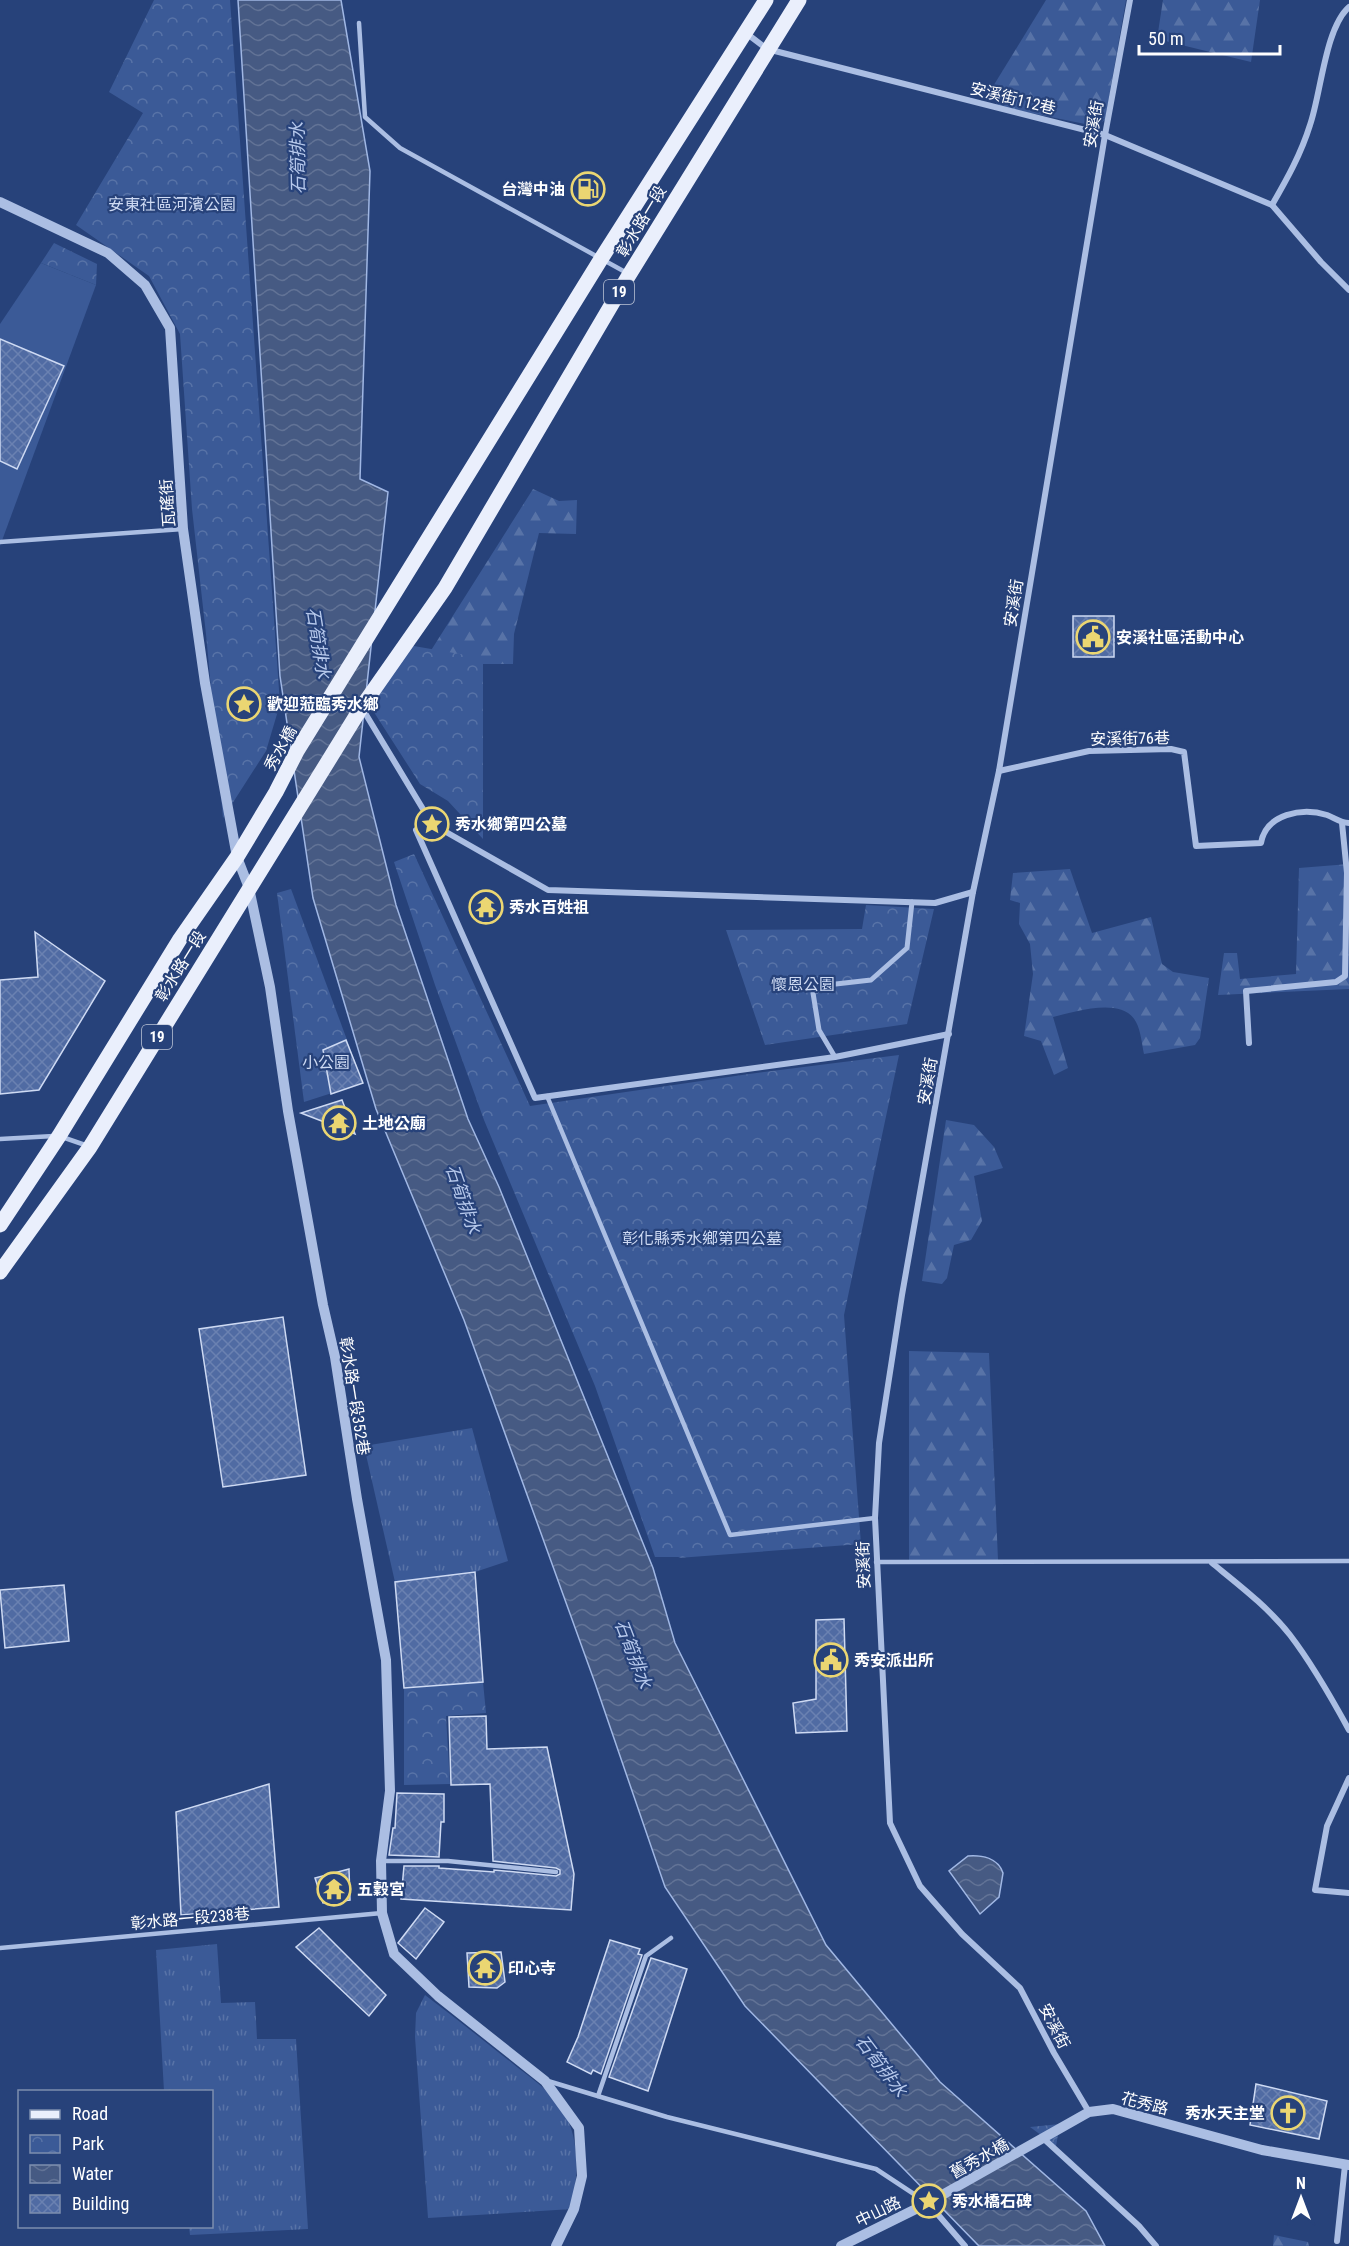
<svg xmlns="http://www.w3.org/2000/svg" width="1349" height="2246" font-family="'Roboto Condensed','Noto Sans TC',sans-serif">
	<defs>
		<pattern id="grass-tufts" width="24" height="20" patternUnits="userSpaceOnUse" patternTransform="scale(1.5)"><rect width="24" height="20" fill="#3b5a97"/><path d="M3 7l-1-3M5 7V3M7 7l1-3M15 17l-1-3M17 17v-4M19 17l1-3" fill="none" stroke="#5873a7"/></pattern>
		<pattern id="forest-firs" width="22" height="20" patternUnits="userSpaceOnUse" patternTransform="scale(1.5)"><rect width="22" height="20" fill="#3b5a97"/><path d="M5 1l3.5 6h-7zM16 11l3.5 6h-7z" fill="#5873a7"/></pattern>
		<pattern id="park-crowns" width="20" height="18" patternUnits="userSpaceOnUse" patternTransform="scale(1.5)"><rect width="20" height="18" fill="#3b5a97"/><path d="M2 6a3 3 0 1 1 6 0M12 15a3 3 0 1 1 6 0" fill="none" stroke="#5873a7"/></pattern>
		<pattern id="water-waves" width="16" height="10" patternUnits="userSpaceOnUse" patternTransform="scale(1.5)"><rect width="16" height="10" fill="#465a83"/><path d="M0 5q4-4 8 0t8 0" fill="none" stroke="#627396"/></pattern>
		<pattern id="building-cross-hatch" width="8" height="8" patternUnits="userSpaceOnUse" patternTransform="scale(1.5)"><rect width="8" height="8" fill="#506ba3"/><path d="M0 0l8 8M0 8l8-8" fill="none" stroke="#6a81b1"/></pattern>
	</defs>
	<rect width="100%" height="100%" fill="#27427a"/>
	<!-- grass -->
	<g fill="url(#grass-tufts)">
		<path d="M 472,1428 L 508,1561 L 475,1572 L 395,1582 L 364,1446 Z"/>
		<path d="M 217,1944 L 221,2003 L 255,2002 L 257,2039 L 296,2039 L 308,2229 L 190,2235 L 189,2227 L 212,2226 L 212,2092 L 164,2091 L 156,1950 Z"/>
		<path d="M 425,1995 C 454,2017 483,2040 512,2063 C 528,2076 548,2089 560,2106 C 581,2136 578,2175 572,2209 L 428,2218 L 415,2037 L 416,2013 Z"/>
	</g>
	<!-- forest -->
	<g fill="url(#forest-firs)">
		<path d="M 1046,0 L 1126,0 L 1105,120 L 1095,126 L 997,106 L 992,88 Z"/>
		<path d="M 1163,0 L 1260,0 L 1251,62 L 1157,39 Z"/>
		<path d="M 533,489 L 559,501 L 577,500 L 576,534 L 539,533 L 514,634 L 513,664 L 482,664 L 430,652 Z"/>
		<path d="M 1349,864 L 1349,989 L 1218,995 L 1224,953 L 1237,953 L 1240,979 L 1296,974 L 1299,868 Z"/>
		<path d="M 1070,869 L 1092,933 L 1151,917 L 1162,964 L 1173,972 L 1209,978 L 1200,1038 L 1195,1045 L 1144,1054 C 1142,1045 1141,1031 1136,1022 C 1123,996 1074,1012 1053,1017 L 1068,1068 L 1054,1075 L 1041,1041 L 1024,1036 L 1033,974 L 1030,944 L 1019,924 L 1020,903 L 1010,900 L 1013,873 Z"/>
		<path d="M 946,1120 L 974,1125 L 994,1147 L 1003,1168 L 974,1176 L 982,1221 L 971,1240 L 954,1245 L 947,1278 L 942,1284 L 922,1281 Z"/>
		<path d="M 909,1351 L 989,1353 L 998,1560 L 909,1560 Z"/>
		<path d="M 1274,2235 L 1308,2242 L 1309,2246 L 1273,2246 Z"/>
	</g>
	<!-- park -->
	<g fill="url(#park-crowns)">
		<path d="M 154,0 L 230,0 L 280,704 L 266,751 L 223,818 L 206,634 L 192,509 L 180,334 L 149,276 L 76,225 L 143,113 L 109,92 Z"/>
		<path d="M 54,243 L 97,264 L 96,285 L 41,263 Z"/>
		<path d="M 408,645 L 483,658 L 483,839 L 448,801 L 420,784 L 370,706 Z"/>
		<path d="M 414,854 L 530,1106 L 749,1074 L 899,1055 L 844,1315 L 861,1544 L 678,1558 L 681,1557 L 655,1557 L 595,1386 L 484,1120 L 435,985 L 394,862 Z"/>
		<path d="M 291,889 L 363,1083 L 304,1102 L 277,893 Z"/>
		<path d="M 866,905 L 934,909 L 907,1024 L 765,1045 L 726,930 L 862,929 Z"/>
		<path d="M 483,1682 L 486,1713 L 446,1716 L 450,1784 L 404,1785 L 404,1688 Z"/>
		<path d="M 1060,2124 L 1056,2146 L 1030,2127 Z"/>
	</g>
	<!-- pitch -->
	<path fill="#3b5a97" d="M 41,263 L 96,285 L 0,546 L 0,324 Z"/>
	<!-- water -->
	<g fill="url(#water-waves)" stroke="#a0b7e4" stroke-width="1.5">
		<path d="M 238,0 L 341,0 L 370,171 L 360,479 L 388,492 L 359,757 L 396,905 L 468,1119 L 499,1187 L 653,1568 L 675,1643 L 826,1945 L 940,2082 L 1086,2211 L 1105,2246 L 979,2246 L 745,2006 L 665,1887 L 595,1683 L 464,1320 L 376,1109 L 313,898 L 280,676 Z"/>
		<path d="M 968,1856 C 982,1855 998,1858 1003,1873 L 999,1897 L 980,1914 L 949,1871 Z"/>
	</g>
	<!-- building -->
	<g fill="url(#building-cross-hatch)" stroke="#cedaf3" stroke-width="1.5">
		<path d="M 0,339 L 64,366 L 17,469 L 0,461 Z"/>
		<rect x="1073" y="616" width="41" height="41"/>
		<path d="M 35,932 L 105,981 L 39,1090 L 0,1094 L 0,980 L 38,977 Z"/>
		<path d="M 346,1040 L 363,1083 L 331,1094 L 323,1050 Z"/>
		<path d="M 342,1100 L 355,1134 L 301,1113 Z"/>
		<path d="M 283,1317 L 306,1475 L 223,1487 L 199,1329 Z"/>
		<path d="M 475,1572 L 483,1682 L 404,1688 L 395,1582 Z"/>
		<path d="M 64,1585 L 69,1641 L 5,1648 L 0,1590 Z"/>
		<path d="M 844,1619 L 847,1731 L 796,1733 L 793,1703 L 816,1699 L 816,1620 Z"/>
		<path d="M 486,1716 L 487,1749 L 547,1747 L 574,1874 L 571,1910 L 401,1899 L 404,1866 L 439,1866 L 439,1868 L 494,1872 L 494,1870 L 556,1876 L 560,1874 L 560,1870 L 556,1868 L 493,1861 L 490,1784 L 451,1785 L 449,1717 Z"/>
		<path d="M 269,1784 L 279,1907 L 181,1915 L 176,1812 Z"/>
		<path d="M 397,1793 L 444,1794 L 444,1822 L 441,1822 L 439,1857 L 389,1855 L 393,1828 L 395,1828 Z"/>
		<path d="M 349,1869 L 350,1900 L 323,1903 L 315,1878 Z"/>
		<path d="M 425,1908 L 444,1922 L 416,1959 L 398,1943 Z"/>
		<path d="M 319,1928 L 386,1995 L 369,2016 L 296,1947 Z"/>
		<path d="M 610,1940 L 640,1949 L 638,1954 L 642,1955 L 601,2074 L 593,2070 L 591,2074 L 567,2062 L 578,2037 Z"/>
		<path d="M 501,1952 L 505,1982 L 497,1988 L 469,1987 L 467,1953 Z"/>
		<path d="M 651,1958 L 687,1969 L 648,2091 L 609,2077 Z"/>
		<path d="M 1256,2084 L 1327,2101 L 1319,2139 L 1250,2125 Z"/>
	</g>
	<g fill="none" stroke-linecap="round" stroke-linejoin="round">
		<!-- service -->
		<g stroke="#abbee3" stroke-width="4.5">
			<path d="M 359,23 L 365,117 L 400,148 L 627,273"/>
			<path d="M 0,542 L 183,529"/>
			<path d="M 547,1096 L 730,1535 L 875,1518"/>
			<path d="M 62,1137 L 88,1146"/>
			<path d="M 0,1139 L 54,1136"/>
			<path d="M 876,1562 L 1349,1561"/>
			<path d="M 381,1861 L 448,1861 L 556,1872"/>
			<path d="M 0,1948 L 382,1913"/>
			<path d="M 548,2081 L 667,2117 L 876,2169 L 926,2202"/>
			<path d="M 598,2096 L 646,1956 L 671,1938"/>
		</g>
		<!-- pedestrian -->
		<path stroke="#abbee3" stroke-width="5" d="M 835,1057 L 819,1030 L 813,993 L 827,985 L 871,980 L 907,948 L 912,902"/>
		<!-- minor -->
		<g stroke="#abbee3" stroke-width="6">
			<path d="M 746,33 L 767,49 L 1105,135 L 1272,205 L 1321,262 L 1349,290"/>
			<path d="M 1272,205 C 1287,179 1301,154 1310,125 C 1321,94 1325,28 1349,7"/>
			<path d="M 362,708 L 432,824 L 548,890 L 935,903 L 973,892"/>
			<path d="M 999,771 L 1089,751 L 1171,749 L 1184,752 L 1196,846 L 1261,843 C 1266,814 1302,807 1327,815 C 1335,818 1340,823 1349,823"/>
			<path d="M 432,824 L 416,830 L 535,1098 L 835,1057 L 949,1034"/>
			<path d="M 1249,1043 L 1246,991 L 1336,982 L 1345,976 L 1347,873 L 1342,823"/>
			<path d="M 1212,1563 C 1239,1585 1268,1607 1290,1635 C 1313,1665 1331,1697 1349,1730"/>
			<path d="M 1349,1778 L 1327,1826 L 1315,1890 L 1349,1893"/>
			<path d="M 1089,2112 L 1054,2053 L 1020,1988 L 962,1934 L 920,1886 L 890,1823 L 875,1518 L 879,1443 L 902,1295 L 973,892 L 999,771 L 1105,135 L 1130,0"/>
			<path d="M 1044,2139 L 1139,2226 L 1156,2246"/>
			<path d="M 928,2203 L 965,2246"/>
			<path d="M 1337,2241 L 1345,2165"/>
		</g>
		<!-- tertiary -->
		<g stroke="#abbee3" stroke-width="10">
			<path d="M 0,202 L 108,253 L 145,285 L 170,328 L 183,529 L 205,683 L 237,857 L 249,888 L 270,987 L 288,1111 L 323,1305 L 335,1357 L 357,1499 L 386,1660 L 390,1791 L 381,1861 L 382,1913 L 394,1954 L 438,1996 L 545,2081 L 579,2128 L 582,2176 L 574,2209 L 556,2246"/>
			<path d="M 841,2246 L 928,2203 L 1089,2112 L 1113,2109 L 1262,2150 L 1349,2165"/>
		</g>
		<!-- primary -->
		<g stroke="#eaeffc" stroke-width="15">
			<path d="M 0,1225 L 59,1136 L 180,939 L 237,857 L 276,792 L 297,751 L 601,259 L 766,0"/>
			<path d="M 0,1272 L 90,1147 L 361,708 L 445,588 L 629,275 L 799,0"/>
		</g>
	</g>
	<!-- icons -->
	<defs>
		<g id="fuel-ring" transform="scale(1.725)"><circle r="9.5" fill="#27427a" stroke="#ebd672" stroke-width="1.5"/><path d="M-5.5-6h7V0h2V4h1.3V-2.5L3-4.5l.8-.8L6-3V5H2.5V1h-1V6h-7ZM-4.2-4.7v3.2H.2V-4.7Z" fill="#ebd672"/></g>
		<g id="civic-ring" transform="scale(1.725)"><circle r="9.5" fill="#27427a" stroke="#ebd672" stroke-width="1.5"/><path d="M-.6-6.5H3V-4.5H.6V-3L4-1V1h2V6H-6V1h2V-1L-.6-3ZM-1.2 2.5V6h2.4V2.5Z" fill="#ebd672"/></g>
		<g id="sight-ring" transform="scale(1.725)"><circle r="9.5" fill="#27427a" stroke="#ebd672" stroke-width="1.5"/><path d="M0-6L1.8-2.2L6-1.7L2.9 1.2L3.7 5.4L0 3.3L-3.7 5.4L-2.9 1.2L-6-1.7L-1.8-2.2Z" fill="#ebd672"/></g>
		<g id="temple-ring" transform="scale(1.725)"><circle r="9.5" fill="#27427a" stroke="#ebd672" stroke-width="1.5"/><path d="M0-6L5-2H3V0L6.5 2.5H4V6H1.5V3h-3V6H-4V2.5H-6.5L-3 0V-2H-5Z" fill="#ebd672"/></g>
		<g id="church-ring" transform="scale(1.725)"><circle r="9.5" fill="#27427a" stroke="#ebd672" stroke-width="1.5"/><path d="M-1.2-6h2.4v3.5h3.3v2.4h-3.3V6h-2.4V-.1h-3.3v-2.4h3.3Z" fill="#ebd672"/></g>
	</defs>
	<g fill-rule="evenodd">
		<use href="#fuel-ring" x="588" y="189"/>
		<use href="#civic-ring" x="1093" y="637"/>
		<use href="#sight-ring" x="244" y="704"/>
		<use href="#sight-ring" x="432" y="824"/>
		<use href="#temple-ring" x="486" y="907"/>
		<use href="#temple-ring" x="339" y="1123"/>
		<use href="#civic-ring" x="831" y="1660"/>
		<use href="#temple-ring" x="334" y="1889"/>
		<use href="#temple-ring" x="485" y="1968"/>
		<use href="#church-ring" x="1288" y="2113"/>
		<use href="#sight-ring" x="929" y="2201"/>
	</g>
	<g text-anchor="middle" stroke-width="4.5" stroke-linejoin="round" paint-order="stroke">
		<!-- shield labels -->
		<g fill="#27427a" stroke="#bec6d7" stroke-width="1.5">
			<rect x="604" y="280" width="30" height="24" rx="4.5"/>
			<rect x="142" y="1025" width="30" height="24" rx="4.5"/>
		</g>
		<g font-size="15" font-weight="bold" fill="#fff">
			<text x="619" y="297">19</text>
			<text x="157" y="1042">19</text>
		</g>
		<!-- street labels -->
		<g font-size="16" fill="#fff" stroke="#27427a">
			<text transform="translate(1013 98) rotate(14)" y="6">安溪街112巷</text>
			<text transform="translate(1093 124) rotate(-80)" y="6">安溪街</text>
			<text transform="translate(641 221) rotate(-59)" y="6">彰水路一段</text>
			<text transform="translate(167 503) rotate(-94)" y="6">瓦磘街</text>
			<text transform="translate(1013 603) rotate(-81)" y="6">安溪街</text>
			<text transform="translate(1130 738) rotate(-1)" y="6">安溪街76巷</text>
			<text transform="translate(280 748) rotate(-61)" y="6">秀水橋</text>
			<text transform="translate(180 966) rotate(-58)" y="6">彰水路一段</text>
			<text transform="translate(927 1081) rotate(-80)" y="6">安溪街</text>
			<text transform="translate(355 1396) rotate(81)" y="6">彰水路一段352巷</text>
			<text transform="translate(863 1565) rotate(-92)" y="6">安溪街</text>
			<text transform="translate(190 1918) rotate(-5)" y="6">彰水路一段238巷</text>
			<text transform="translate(1055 2026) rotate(63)" y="6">安溪街</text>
			<text transform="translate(1145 2103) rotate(14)" y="6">花秀路</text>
			<text transform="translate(979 2158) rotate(-29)" y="6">舊秀水橋</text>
			<text transform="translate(878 2211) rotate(-26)" y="6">中山路</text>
		</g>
		<!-- poi labels -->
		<g font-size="16" font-weight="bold" fill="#fff" stroke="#27427a" text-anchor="start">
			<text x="565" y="195" text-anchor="end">台灣中油</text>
			<text x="1116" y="643">安溪社區活動中心</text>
			<text x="267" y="710">歡迎蒞臨秀水鄉</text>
			<text x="455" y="830">秀水鄉第四公墓</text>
			<text x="509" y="913">秀水百姓祖</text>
			<text x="362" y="1129">土地公廟</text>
			<text x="854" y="1666">秀安派出所</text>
			<text x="357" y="1895">五穀宮</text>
			<text x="508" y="1974">印心寺</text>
			<text x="1265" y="2119" text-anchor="end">秀水天主堂</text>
			<text x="952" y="2207">秀水橋石碑</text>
		</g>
		<!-- park labels -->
		<g font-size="16" fill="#cedaf3" stroke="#27427a">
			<text x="172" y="210">安東社區河濱公園</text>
			<text x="803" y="990">懷恩公園</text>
			<text x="326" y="1068">小公園</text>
			<text x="702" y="1244">彰化縣秀水鄉第四公墓</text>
		</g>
		<!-- water labels -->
		<g font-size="18" font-style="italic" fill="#b6c8eb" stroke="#27427a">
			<text transform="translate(298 158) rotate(-91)" y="6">石筍排水</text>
			<text transform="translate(318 643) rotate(81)" y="6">石筍排水</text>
			<text transform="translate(463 1199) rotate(71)" y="6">石筍排水</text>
			<text transform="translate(633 1654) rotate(69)" y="6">石筍排水</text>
			<text transform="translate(881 2066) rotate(53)" y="6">石筍排水</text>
		</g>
	</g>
	<!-- legend -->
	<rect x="18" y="2090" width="195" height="138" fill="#27427a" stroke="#7d8eaf" stroke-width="1.5"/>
	<rect x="30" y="2110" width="30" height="9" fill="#eaeffc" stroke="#7d8eaf" stroke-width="1.5"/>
	<text x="72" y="2120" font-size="18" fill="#ffffff">Road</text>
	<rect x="30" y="2135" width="30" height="18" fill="url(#park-crowns)" stroke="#7d8eaf" stroke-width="1.5"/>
	<text x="72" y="2150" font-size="18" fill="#ffffff">Park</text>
	<rect x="30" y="2165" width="30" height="18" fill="url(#water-waves)" stroke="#7d8eaf" stroke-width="1.5"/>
	<text x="72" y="2180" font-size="18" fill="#ffffff">Water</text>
	<rect x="30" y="2195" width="30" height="18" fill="url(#building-cross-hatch)" stroke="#7d8eaf" stroke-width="1.5"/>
	<text x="72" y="2210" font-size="18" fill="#ffffff">Building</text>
	<!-- north arrow -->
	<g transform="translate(1301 2198)" stroke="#27427a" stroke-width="4.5" paint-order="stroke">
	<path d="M0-4.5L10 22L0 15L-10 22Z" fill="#ffffff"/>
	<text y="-9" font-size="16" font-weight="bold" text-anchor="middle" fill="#ffffff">N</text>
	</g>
	<!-- scale -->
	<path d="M1139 45v9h141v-9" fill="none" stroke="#ffffff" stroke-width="3"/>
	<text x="1148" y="45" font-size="18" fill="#ffffff" stroke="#27427a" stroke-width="4.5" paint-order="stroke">50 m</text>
</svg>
